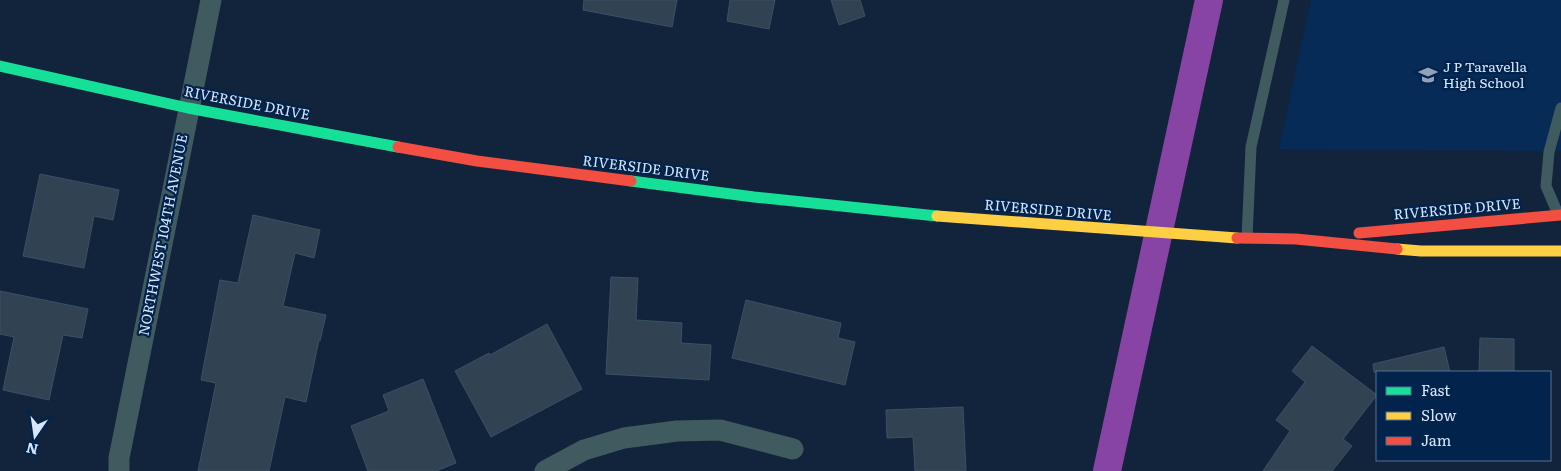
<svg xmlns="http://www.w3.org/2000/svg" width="1561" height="471" font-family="Literata,serif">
	<rect width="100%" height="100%" fill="#12243b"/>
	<!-- built -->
	<path fill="#062b57" d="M 1311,0 L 1561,0 L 1561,151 L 1279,149 Z"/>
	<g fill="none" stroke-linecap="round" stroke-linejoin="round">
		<!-- canal -->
		<path stroke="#8744a5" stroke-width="28" d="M 1107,471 L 1209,0"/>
	</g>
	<!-- building -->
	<g fill="#314252" stroke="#385265">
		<path d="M 584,0 L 677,0 L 672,27 L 583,10 Z"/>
		<path d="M 730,0 L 775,0 L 769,29 L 727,21 Z"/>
		<path d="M 831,0 L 860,0 L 865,16 L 839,25 Z"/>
		<path d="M 40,174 L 119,190 L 113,220 L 94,216 L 84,268 L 23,256 Z"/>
		<path d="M 253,215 L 320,230 L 314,258 L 295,253 L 283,306 L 326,315 L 320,341 L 319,340 L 306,402 L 285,397 L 269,471 L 198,471 L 216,383 L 201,380 L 220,280 L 238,283 Z"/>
		<path d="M 611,277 L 638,278 L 636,320 L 682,323 L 681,343 L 711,345 L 709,380 L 606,374 Z"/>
		<path d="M 0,291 L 88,309 L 82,338 L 63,335 L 49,400 L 3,390 L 14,337 L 0,334 Z"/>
		<path d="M 746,300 L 841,323 L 838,338 L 855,342 L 845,385 L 732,358 Z"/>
		<path d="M 547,324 L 582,389 L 491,437 L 455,371 L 489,353 L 490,355 Z"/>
		<path d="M 1480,338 L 1514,339 L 1514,372 L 1479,372 Z"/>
		<path d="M 1312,346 L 1377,395 L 1343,439 L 1352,446 L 1332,471 L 1263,471 L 1290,431 L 1276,420 L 1305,382 L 1292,371 Z"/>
		<path d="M 1444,347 L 1450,372 L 1374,372 L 1373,364 Z"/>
		<path d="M 423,379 L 456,463 L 436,471 L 368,471 L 351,426 L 389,411 L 383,395 Z"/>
		<path d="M 963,407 L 966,471 L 915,471 L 913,437 L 887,438 L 886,410 Z"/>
	</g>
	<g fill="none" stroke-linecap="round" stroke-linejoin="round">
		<!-- lane -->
		<g stroke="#405b5f" stroke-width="11">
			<path d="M 1558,214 L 1546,186 L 1549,152 L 1561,108"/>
			<path d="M 1247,238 L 1251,147 L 1284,0"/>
		</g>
		<!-- street -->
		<g stroke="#405b5f" stroke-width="21">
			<path d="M 119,471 L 119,458 L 211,0"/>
			<path d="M 545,471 L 584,450 L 624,438 L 677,431 L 720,430 L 793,449"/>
		</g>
		<!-- fast -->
		<g stroke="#16e098" stroke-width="11">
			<path d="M 0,66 L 188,108 L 398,147"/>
			<path d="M 631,181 L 754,197 L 937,216"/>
		</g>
		<!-- slow -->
		<g stroke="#ffcf43" stroke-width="11">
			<path d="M 937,216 L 1237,238"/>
			<path d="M 1397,249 L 1421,251 L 1561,251"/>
		</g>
		<!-- jam -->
		<g stroke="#f24e42" stroke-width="11">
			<path d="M 398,147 L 477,161 L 631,181"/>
			<path d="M 1359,233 L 1561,215"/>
			<path d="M 1237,238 L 1296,239 L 1397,249"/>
		</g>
	</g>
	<!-- icons -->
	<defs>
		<g id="school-bare" transform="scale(1.5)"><path d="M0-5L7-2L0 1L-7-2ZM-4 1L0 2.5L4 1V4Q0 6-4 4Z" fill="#92a2b8" stroke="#01234c" stroke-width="2.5" paint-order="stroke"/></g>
	</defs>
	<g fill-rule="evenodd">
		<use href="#school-bare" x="1428" y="75"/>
	</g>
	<g text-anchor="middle" stroke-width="4.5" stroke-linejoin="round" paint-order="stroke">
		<!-- poi labels -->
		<g font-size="14" fill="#d7e6fb" stroke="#01234c" text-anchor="start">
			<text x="1443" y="72">J P Taravella<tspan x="1443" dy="16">High School</tspan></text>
		</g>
		<!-- street labels -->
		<g font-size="14" fill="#d7e6fb" stroke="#01234c">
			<text transform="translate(247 103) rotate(11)" y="5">RIVERSIDE DRIVE</text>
			<text transform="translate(646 168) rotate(7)" y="5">RIVERSIDE DRIVE</text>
			<text transform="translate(1457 209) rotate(-5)" y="5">RIVERSIDE DRIVE</text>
			<text transform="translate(1048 210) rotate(5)" y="5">RIVERSIDE DRIVE</text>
			<text transform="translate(163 235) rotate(-79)" y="5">NORTHWEST 104TH AVENUE</text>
		</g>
	</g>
	<!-- legend -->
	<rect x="1376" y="371" width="175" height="90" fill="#01234c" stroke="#577192"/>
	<rect x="1386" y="387" width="25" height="8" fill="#16e098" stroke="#577192"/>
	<text x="1421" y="396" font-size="15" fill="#d7e6fb">Fast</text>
	<rect x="1386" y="412" width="25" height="8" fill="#ffcf43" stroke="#577192"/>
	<text x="1421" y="421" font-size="15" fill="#d7e6fb">Slow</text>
	<rect x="1386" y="437" width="25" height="8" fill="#f24e42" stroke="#577192"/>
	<text x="1421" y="446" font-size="15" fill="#d7e6fb">Jam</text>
	<!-- north arrow -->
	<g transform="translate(35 436) rotate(193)" stroke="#01234c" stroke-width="4" paint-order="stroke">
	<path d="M0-4L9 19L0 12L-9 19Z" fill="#d7e6fb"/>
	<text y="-8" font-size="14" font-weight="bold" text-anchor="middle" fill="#d7e6fb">N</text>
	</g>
</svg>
